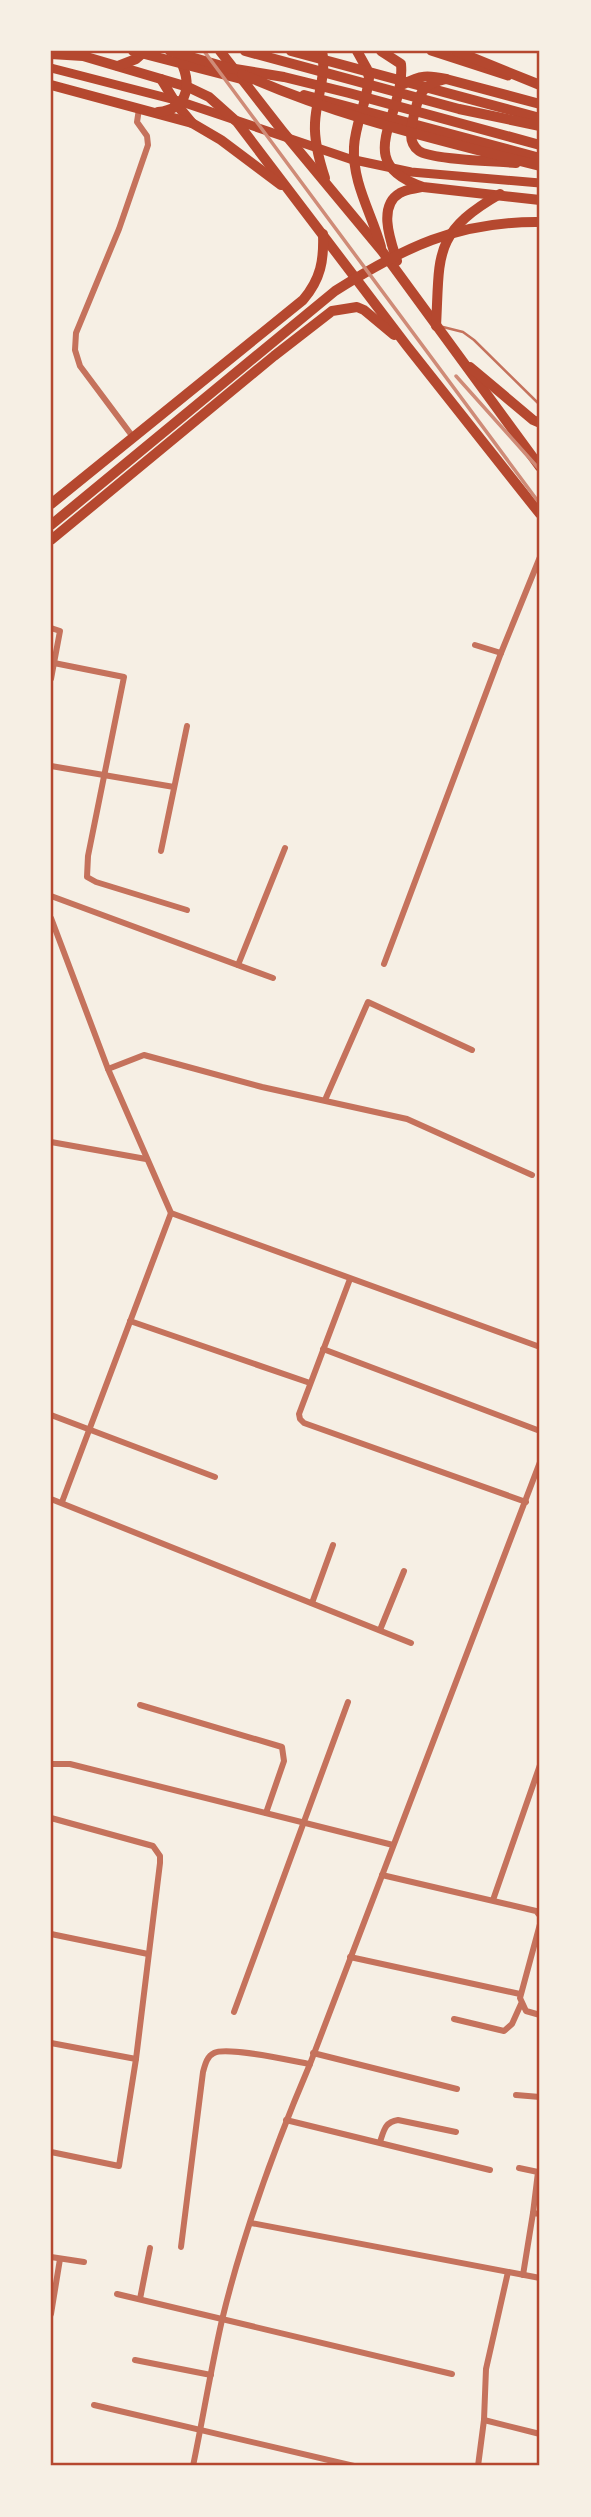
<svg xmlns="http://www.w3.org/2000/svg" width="591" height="2517" font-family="Karla,sans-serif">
	<rect width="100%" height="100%" fill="#f6efe4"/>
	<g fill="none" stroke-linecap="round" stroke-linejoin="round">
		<!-- service -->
		<path stroke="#c5725c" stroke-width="2.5" d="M 443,327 L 463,332 L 474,340 L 540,405"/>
		<!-- minor -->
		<g stroke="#c5725c" stroke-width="6">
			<path d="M 133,437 L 80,366 L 75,350 L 76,333 L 119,229 L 148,145 L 147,136 L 137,122 L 139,109"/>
			<path d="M 51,628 L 60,631 L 51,679"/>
			<path d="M 475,645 L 501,653"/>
			<path d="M 54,663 L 124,677 L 88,856 L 87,877 L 96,882 L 187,910"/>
			<path d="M 51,766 L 174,787"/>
			<path d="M 161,851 L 187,726"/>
			<path d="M 51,896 L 273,978"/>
			<path d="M 51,918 L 108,1069 L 171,1213 L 540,1347"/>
			<path d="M 384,964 L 501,653 L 540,557"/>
			<path d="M 238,965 L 285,848"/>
			<path d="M 108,1069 L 144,1055 L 262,1087 L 407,1119 L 532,1175"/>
			<path d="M 325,1100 L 368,1002 L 472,1050"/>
			<path d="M 51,1142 L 146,1159"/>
			<path d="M 350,1279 L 299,1414 L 300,1419 L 304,1423 L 526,1502"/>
			<path d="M 130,1321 L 310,1383"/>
			<path d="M 323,1349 L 540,1431"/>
			<path d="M 51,1415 L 215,1477"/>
			<path d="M 51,1499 L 411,1643"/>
			<path d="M 62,1502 L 171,1213"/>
			<path d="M 312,1603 L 333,1545"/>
			<path d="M 380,1630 L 404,1571"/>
			<path d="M 140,1705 L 282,1747 L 284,1761 L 266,1813"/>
			<path d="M 51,1764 L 70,1764 L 393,1845"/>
			<path d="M 51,1818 L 153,1846 L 160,1856 L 160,1863 L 136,2059 L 119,2166 L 51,2152"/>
			<path d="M 382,1875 L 536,1911 L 540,1916"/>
			<path d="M 493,1900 L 540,1765"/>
			<path d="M 540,1924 L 520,1998 L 526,2011 L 540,2015"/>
			<path d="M 51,1934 L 148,1954"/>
			<path d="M 350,1957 L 520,1994"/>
			<path d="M 234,2012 L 348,1702"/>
			<path d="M 454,2019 L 504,2031 L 512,2024 L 521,2004"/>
			<path d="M 51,2043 L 136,2059"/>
			<path d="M 313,2053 L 457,2089"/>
			<path d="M 516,2095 L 540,2097"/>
			<path d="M 286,2120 L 490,2170"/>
			<path d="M 380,2142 C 384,2130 385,2122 398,2120 L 456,2132"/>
			<path d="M 519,2168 L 538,2172 L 533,2213 L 540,2214"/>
			<path d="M 251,2223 L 540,2278"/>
			<path d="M 181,2247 L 203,2072 C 205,2065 207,2056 214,2053 C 227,2046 292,2061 310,2064"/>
			<path d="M 51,2257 L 84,2262"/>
			<path d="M 523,2275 L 533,2213"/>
			<path d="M 117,2294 L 452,2374"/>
			<path d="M 140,2299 L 150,2248"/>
			<path d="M 51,2314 L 60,2259"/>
			<path d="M 135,2360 L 211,2375"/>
			<path d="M 94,2405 L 354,2466"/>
			<path d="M 484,2420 L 540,2434"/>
			<path d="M 193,2466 C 203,2418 211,2368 222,2320 C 243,2233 275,2146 310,2064 L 540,1462"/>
			<path d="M 478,2466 L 484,2420 L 486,2369 L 508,2272"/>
		</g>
		<!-- secondary -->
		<g stroke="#b5482f" stroke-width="9">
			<path d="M 431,51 L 508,76"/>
			<path d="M 51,68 L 179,101 L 350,159 L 411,172 L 540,183"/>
		</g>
		<!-- primary -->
		<g stroke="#b5482f" stroke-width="10">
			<path d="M 220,51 L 284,133 L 382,251 L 540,467"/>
			<path d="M 322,51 C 327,74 316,99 315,123 C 314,142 319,160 325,178"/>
			<path d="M 357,51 L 367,69 L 369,78 C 367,102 355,124 354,147 C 352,183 372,214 381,247"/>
			<path d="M 381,51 L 401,64 C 406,116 349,162 423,187 L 540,200"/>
			<path d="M 456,51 L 540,85"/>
			<path d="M 51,54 L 83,56 L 188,87 L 209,97 L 237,122 L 407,346 L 540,514"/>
			<path d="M 118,66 L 136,59 L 145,51"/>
			<path d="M 161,79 L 177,105 L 192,123"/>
			<path d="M 404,84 C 420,75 428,75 446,79"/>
			<path d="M 51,85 L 192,123 L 221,140 L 281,185"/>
			<path d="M 158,112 C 190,109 192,82 179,58"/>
			<path d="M 397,261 C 391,242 377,206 400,193 C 406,189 415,189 422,187"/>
			<path d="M 436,326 C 440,255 432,233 500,194"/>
			<path d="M 470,367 L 533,420 L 540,423"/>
			<path d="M 51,504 L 303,300 C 321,279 324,260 323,234"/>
			<path d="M 51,525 L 335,291 C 403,248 457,221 540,222"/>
			<path d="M 51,540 L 274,356 L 332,311 L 357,307 L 364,310 L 394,335"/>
		</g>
		<!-- trunk -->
		<g stroke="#b5482f" stroke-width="10">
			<path d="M 133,51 L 249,81"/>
			<path d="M 291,51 L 540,118"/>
			<path d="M 304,95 L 540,158"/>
			<path d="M 516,163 C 497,161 432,160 419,151 C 406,142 412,123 415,111 C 420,90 425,84 446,79 L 540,104"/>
		</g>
		<!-- motorway -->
		<g stroke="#b5482f" stroke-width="10">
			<path d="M 170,51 L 229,68 L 284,77 L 349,93 L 540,145"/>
			<path d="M 245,51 L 459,109 L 540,126"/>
			<path d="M 242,74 C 337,117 440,140 540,166"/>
		</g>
		<!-- rail -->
		<g stroke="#cf8b77" stroke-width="3.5">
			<path d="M 204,51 L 540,504"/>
			<path d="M 456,376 L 540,470"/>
		</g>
	</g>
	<!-- border -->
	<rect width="591" height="2517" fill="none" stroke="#f6efe4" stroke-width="105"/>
	<rect x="52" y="52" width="486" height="2412" fill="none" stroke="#b5482f" stroke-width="2.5"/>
</svg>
